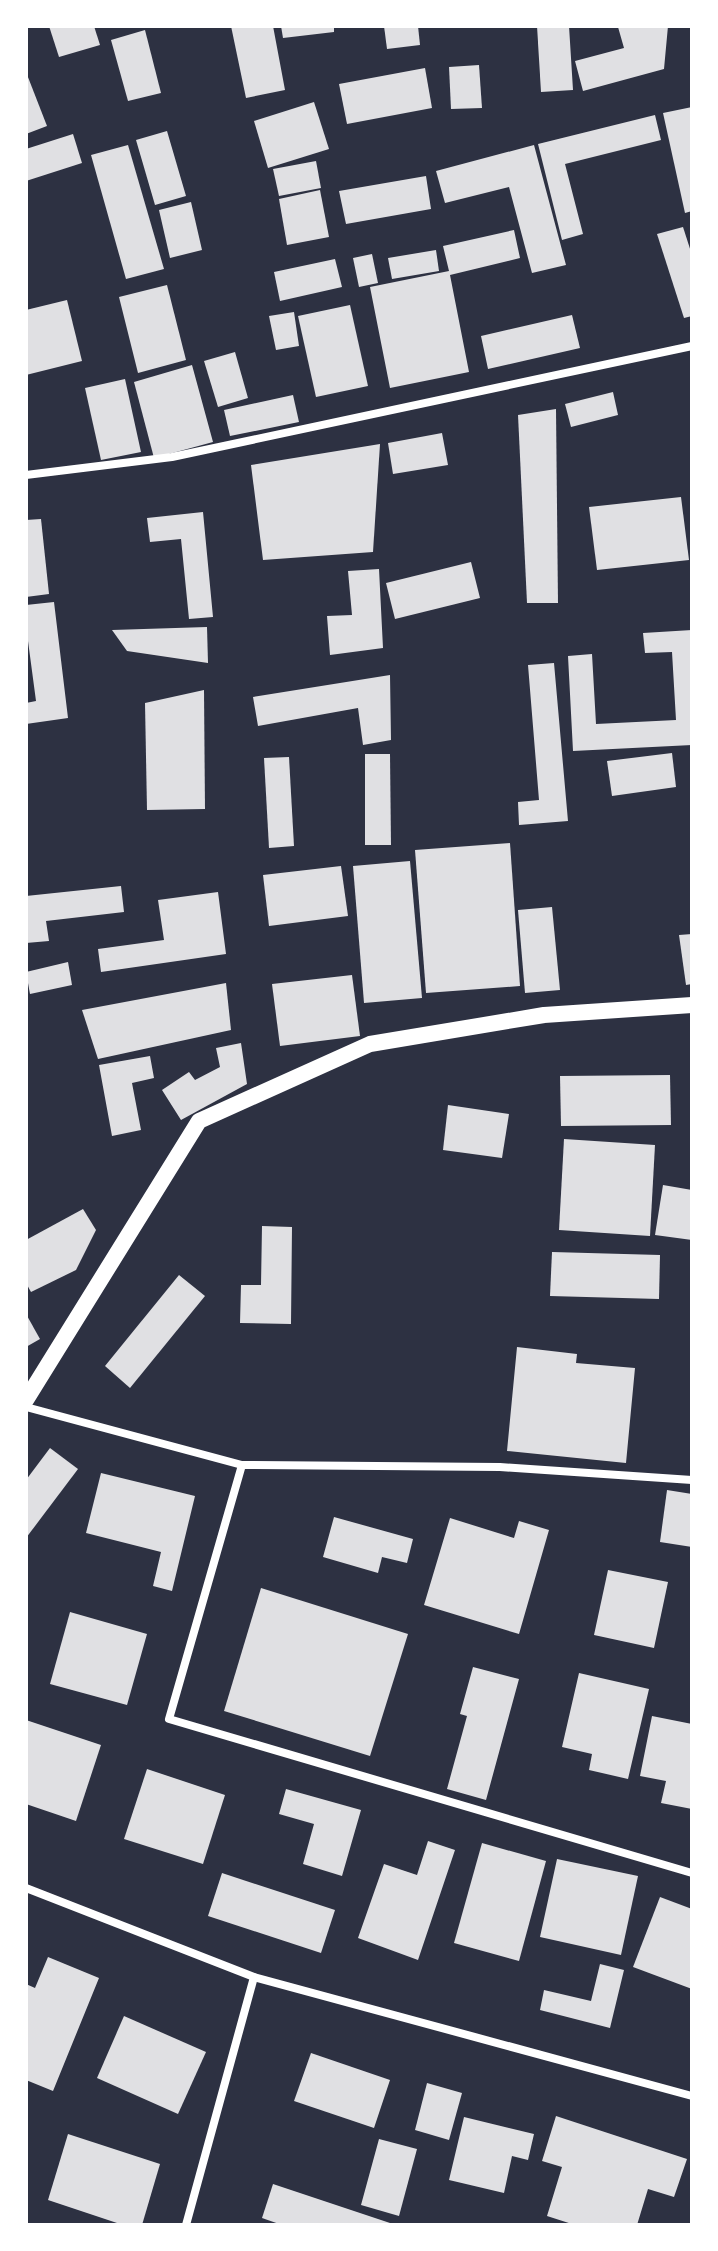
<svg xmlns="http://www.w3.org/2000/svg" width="718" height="2251" font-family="'Roboto Serif',serif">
	<rect width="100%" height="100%" fill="#2d3142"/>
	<!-- building -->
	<g fill="#e0e0e3">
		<path d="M 49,26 L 94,26 L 100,45 L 59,57 Z"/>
		<path d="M 231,26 L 273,26 L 285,90 L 246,98 Z"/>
		<path d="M 281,26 L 334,26 L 334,32 L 283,38 Z"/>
		<path d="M 384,26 L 418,26 L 420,45 L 387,49 Z"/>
		<path d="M 537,26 L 569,26 L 573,90 L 541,92 Z"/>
		<path d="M 668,26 L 664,69 L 583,91 L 575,61 L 624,48 L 618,27 Z"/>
		<path d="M 145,30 L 161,93 L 128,101 L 111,40 Z"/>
		<path d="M 479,65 L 482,108 L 451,109 L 449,67 Z"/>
		<path d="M 425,68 L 432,108 L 347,124 L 339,84 Z"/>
		<path d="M 26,72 L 47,126 L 26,134 Z"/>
		<path d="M 314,102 L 329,149 L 268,168 L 254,121 Z"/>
		<path d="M 692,107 L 692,211 L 685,213 L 663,113 Z"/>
		<path d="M 655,115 L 661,140 L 565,164 L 583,234 L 562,240 L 538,144 Z"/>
		<path d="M 167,131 L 186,196 L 155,205 L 136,140 Z"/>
		<path d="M 73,134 L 82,163 L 26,181 L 26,149 Z"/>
		<path d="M 128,145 L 164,269 L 126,279 L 91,155 Z"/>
		<path d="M 534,145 L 566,265 L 532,273 L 509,187 L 445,203 L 436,171 Z"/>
		<path d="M 316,161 L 321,188 L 279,196 L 273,169 Z"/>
		<path d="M 426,176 L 431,209 L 346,224 L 339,191 Z"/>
		<path d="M 320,190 L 329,237 L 287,245 L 279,199 Z"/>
		<path d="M 191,202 L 202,250 L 170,258 L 159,210 Z"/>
		<path d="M 683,227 L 692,255 L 692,316 L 684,318 L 657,234 Z"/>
		<path d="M 514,230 L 520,258 L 450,275 L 469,372 L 390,388 L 370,287 L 449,271 L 443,246 Z"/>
		<path d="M 436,250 L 439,271 L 392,279 L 388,258 Z"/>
		<path d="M 372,254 L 378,283 L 359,287 L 353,258 Z"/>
		<path d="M 335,259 L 342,287 L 280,301 L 274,272 Z"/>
		<path d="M 167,285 L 186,360 L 138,373 L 119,297 Z"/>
		<path d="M 67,300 L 82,361 L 26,375 L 26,310 Z"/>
		<path d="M 350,305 L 368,386 L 316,397 L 298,316 Z"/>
		<path d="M 294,312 L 299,346 L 276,350 L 269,316 Z"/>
		<path d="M 572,315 L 580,348 L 488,369 L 481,336 Z"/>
		<path d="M 235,352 L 248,398 L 218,407 L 204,361 Z"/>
		<path d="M 192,365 L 213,442 L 154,458 L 134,382 Z"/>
		<path d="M 125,379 L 141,452 L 101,460 L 85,388 Z"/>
		<path d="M 613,392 L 618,415 L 571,427 L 565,404 Z"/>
		<path d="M 293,395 L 299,422 L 230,436 L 224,410 Z"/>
		<path d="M 556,409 L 558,603 L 527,603 L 518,415 Z"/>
		<path d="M 442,433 L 448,465 L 393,474 L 388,443 Z"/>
		<path d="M 380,444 L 373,552 L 263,560 L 251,465 Z"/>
		<path d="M 681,497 L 689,560 L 597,570 L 589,507 Z"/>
		<path d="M 203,512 L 213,617 L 189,619 L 181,539 L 150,542 L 147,518 Z"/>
		<path d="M 41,519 L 49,594 L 26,597 L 26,520 Z"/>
		<path d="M 471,562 L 480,598 L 395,619 L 386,583 Z"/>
		<path d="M 379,569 L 383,648 L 330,655 L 327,616 L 352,615 L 348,571 Z"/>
		<path d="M 54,602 L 68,718 L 26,724 L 26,703 L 36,701 L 26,626 L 26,605 Z"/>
		<path d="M 207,627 L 208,663 L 127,651 L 112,630 Z"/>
		<path d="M 692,630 L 692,745 L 573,751 L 568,656 L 592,654 L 596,724 L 676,720 L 672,652 L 645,653 L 643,633 Z"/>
		<path d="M 554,663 L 568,821 L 519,825 L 518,802 L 539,800 L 528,665 Z"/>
		<path d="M 390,675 L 391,740 L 363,745 L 358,708 L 258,726 L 253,697 Z"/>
		<path d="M 204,690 L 205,809 L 147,810 L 145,703 Z"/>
		<path d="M 672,753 L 676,787 L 612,796 L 607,761 Z"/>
		<path d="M 365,754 L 390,754 L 391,845 L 365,845 Z"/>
		<path d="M 289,757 L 294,846 L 269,848 L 264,758 Z"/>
		<path d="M 510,843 L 520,986 L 426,993 L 415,850 Z"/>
		<path d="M 410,861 L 422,998 L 364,1003 L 353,866 Z"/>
		<path d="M 341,866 L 348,916 L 269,926 L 263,875 Z"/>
		<path d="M 121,886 L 124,912 L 46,921 L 49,941 L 26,943 L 26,896 Z"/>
		<path d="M 218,892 L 226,954 L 101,972 L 98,949 L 164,940 L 158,900 Z"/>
		<path d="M 552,907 L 560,990 L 525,993 L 518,910 Z"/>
		<path d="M 692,934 L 692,984 L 686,985 L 679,935 Z"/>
		<path d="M 68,962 L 72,985 L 30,994 L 26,972 Z"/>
		<path d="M 352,975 L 360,1036 L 280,1046 L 272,984 Z"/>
		<path d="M 226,983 L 231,1030 L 98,1059 L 82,1010 Z"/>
		<path d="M 241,1043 L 247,1084 L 181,1120 L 162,1090 L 189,1072 L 195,1080 L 220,1067 L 216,1048 Z"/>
		<path d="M 150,1056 L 154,1078 L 132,1083 L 141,1130 L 112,1136 L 99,1065 Z"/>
		<path d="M 670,1075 L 671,1125 L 561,1126 L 560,1076 Z"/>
		<path d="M 448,1105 L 509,1114 L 502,1158 L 443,1150 Z"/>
		<path d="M 564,1139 L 655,1145 L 650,1236 L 559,1230 Z"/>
		<path d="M 663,1185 L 692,1190 L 692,1240 L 655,1235 Z"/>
		<path d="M 83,1209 L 96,1230 L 76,1270 L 31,1292 L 26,1283 L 26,1240 Z"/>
		<path d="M 262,1226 L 292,1227 L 291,1324 L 240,1323 L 241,1285 L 261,1285 Z"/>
		<path d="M 552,1252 L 660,1255 L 659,1299 L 550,1296 Z"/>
		<path d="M 179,1275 L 205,1296 L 130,1388 L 105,1366 Z"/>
		<path d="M 26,1314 L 40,1339 L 26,1347 Z"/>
		<path d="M 517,1347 L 577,1354 L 576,1363 L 635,1368 L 626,1463 L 507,1451 Z"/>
		<path d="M 50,1448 L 78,1469 L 26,1538 L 26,1480 Z"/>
		<path d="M 101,1473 L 195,1496 L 172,1591 L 153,1586 L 161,1552 L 86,1533 Z"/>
		<path d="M 667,1490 L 692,1494 L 692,1547 L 660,1542 Z"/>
		<path d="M 334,1517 L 413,1539 L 407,1563 L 382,1557 L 378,1573 L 323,1557 Z"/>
		<path d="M 450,1518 L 514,1538 L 519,1521 L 549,1530 L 519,1634 L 424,1605 Z"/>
		<path d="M 608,1570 L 668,1582 L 654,1648 L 594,1635 Z"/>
		<path d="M 261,1588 L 408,1634 L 370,1756 L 224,1711 Z"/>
		<path d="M 70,1612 L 147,1634 L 127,1705 L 50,1684 Z"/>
		<path d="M 473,1667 L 519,1679 L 486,1800 L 447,1789 L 467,1716 L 460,1714 Z"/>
		<path d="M 579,1673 L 649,1689 L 628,1779 L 589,1770 L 592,1754 L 562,1747 Z"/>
		<path d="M 652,1716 L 692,1724 L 692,1809 L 661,1803 L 666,1781 L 640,1776 Z"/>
		<path d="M 26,1720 L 101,1745 L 76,1821 L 26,1804 Z"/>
		<path d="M 147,1769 L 225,1795 L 203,1864 L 124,1839 Z"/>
		<path d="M 286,1789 L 361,1810 L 342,1876 L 303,1864 L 314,1824 L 279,1814 Z"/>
		<path d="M 428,1841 L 455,1850 L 418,1960 L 358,1938 L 384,1864 L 417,1875 Z"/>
		<path d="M 482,1843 L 546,1861 L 519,1961 L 454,1943 Z"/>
		<path d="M 557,1859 L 638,1876 L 621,1955 L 540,1937 Z"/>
		<path d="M 222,1873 L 335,1910 L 321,1953 L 208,1916 Z"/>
		<path d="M 660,1897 L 692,1909 L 692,1989 L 633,1967 Z"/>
		<path d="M 48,1957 L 99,1978 L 53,2091 L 26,2080 L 26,1984 L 35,1988 Z"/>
		<path d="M 600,1964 L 624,1970 L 610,2028 L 540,2010 L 544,1990 L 591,2001 Z"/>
		<path d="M 124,2016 L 206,2052 L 178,2114 L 97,2078 Z"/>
		<path d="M 311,2053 L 390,2080 L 374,2128 L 294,2101 Z"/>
		<path d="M 427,2083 L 462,2093 L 449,2140 L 415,2130 Z"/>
		<path d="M 556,2116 L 687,2159 L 674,2197 L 648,2189 L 637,2225 L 575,2225 L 547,2216 L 562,2167 L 542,2161 Z"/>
		<path d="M 464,2117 L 534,2134 L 528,2160 L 512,2156 L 504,2193 L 449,2180 Z"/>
		<path d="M 68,2134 L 160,2164 L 142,2225 L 123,2225 L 48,2200 Z"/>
		<path d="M 379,2139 L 417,2149 L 399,2216 L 361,2205 Z"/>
		<path d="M 273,2184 L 393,2224 L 393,2225 L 282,2225 L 262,2218 Z"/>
	</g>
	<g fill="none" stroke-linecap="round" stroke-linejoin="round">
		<!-- minor -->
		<g stroke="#fff" stroke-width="8">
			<path d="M 26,475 L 172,457 L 692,346"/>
			<path d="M 26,1407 L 242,1465 L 500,1467 L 692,1480"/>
			<path d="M 242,1465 L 169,1719 L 692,1873"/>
			<path d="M 26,1888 L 254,1977 L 692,2096"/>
			<path d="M 186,2225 L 254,1977"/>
		</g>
		<!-- secondary -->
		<path stroke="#fff" stroke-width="16" d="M 26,1400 L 199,1121 L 370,1044 L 544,1015 L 692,1005"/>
	</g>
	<!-- border -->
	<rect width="718" height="2251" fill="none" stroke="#ffffff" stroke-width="56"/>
</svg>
